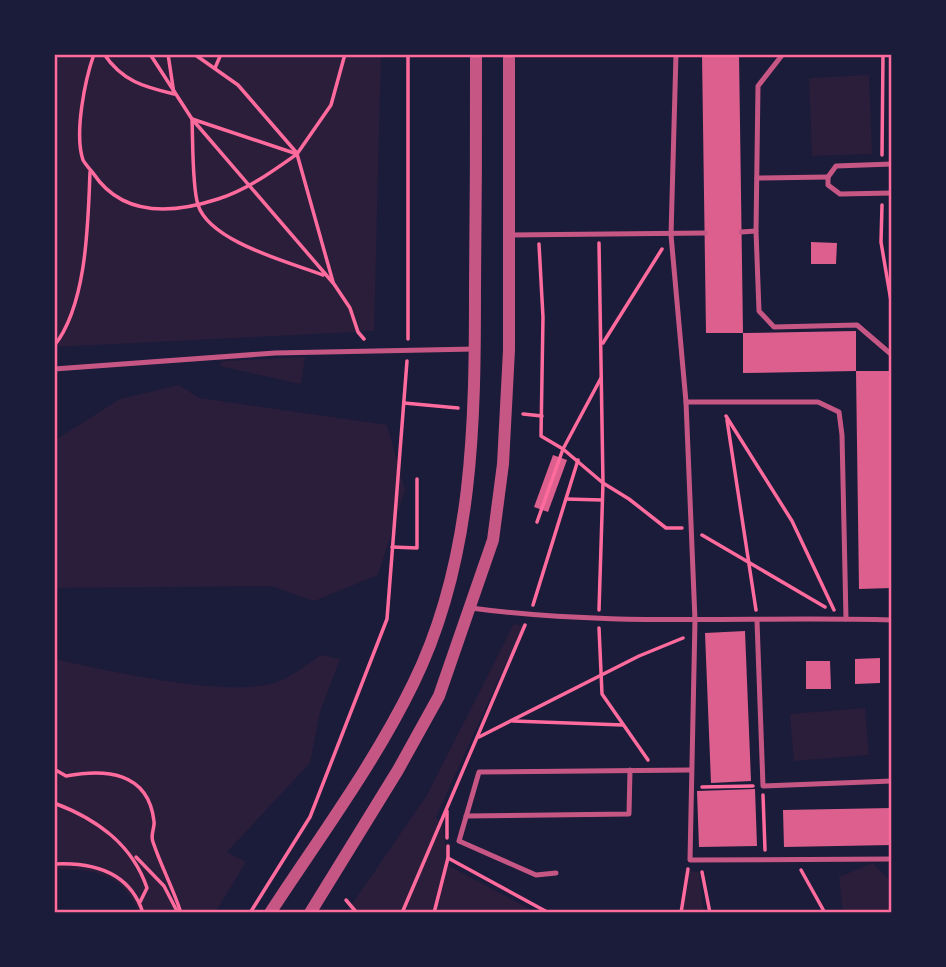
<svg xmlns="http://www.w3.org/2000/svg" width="946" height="967" font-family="'Fira Sans Condensed',sans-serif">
	<rect width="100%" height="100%" fill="#1b1b3a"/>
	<!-- green -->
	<g fill="#2a1e3b">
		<path d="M 54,54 L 381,54 L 374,331 L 54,347 Z"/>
		<path d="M 869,75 L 872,154 L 812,156 L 809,78 Z"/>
		<path d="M 305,357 L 301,384 L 219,366 L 223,361 Z"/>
		<path d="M 179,385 L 199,398 L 387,425 L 405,490 L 378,575 L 314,601 L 271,586 L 54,588 L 54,441 L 120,399 Z"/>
		<path d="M 514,624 L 523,626 L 436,817 L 442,824 L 449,866 L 537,913 L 346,913 L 427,795 Z"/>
		<path d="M 321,655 L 340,659 L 320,712 L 310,763 L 227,852 L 246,862 L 215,913 L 139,913 C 123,873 94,869 54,870 L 54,659 C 106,670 238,702 284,679 C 297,673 309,663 321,655 Z"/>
		<path d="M 865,708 L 869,755 L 794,761 L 790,714 Z"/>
		<path d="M 873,863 L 892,883 L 892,913 L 843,913 L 839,877 Z"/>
		<path d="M 689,871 L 699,872 L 704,913 L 680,913 Z"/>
	</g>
	<!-- building -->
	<g fill="#dd5f8e">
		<path d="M 702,54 L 739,54 L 743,333 L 706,333 Z"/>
		<path d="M 811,242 L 837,243 L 836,264 L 811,264 Z"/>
		<path d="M 856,331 L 856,371 L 743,373 L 743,333 Z"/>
		<path d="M 856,371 L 892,371 L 892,588 L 859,589 Z"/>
		<path d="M 553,455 L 567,460 L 548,512 L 534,507 Z"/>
		<path d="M 745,631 L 751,781 L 711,783 L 705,633 Z"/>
		<path d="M 880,658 L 880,683 L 855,684 L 855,659 Z"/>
		<path d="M 806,661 L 830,661 L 831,689 L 806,689 Z"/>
		<path d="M 755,789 L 757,846 L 699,847 L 697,791 Z"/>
		<path d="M 892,808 L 892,845 L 784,847 L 783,810 Z"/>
	</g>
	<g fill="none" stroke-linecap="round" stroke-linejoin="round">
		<!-- path -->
		<g stroke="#ff6b9d" stroke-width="3.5">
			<path d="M 94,54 C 85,80 74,133 83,160 C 85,164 90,169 93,173 C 122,217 172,214 218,199 C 247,190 273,171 297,154"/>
			<path d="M 104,54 C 122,81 144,87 174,94 L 168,54"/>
			<path d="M 150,54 L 192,119 L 334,284 L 350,308 L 358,332 L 364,339"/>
			<path d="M 194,54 L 238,85 L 296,152"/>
			<path d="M 215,68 L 221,54"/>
			<path d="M 297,154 L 192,119 C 193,141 192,186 198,205 C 210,242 289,262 323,275"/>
			<path d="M 882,155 L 883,54"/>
			<path d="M 882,205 L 881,242 L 892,307"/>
			<path d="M 599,243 L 603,483 L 599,610"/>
			<path d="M 333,282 L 297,154 L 331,105 L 345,54"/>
			<path d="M 408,339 L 408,54"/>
			<path d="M 603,343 L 662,249"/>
			<path d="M 54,346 C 87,305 88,223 90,172"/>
			<path d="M 601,378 L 563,449 L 603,483 L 629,499 L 666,528 L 682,528"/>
			<path d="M 404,403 L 458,408"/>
			<path d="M 523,414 L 542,416"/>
			<path d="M 726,416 L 792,521 L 834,610"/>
			<path d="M 727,420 L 756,610"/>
			<path d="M 566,499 L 602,500"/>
			<path d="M 537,522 L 563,449 L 541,436 L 543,317 L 539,244"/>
			<path d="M 702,535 L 825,607"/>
			<path d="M 392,547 L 417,548 L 417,479"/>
			<path d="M 533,605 L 578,460"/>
			<path d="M 599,628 L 602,694 L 648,760"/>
			<path d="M 513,721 L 623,725"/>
			<path d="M 479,737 L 639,656 L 683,638"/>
			<path d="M 54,769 L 66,776 C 105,769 148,771 154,821 C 155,828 150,835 153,842 C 161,866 173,888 181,913"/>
			<path d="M 702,787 L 753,786"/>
			<path d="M 763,795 L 765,850"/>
			<path d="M 54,803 C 97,819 132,844 147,888 L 140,902"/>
			<path d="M 447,811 L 447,838"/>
			<path d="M 136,857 L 164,886 L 178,913"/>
			<path d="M 448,858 L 549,913"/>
			<path d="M 54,864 C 94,862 130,872 143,913"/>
			<path d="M 801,870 L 825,913"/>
			<path d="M 702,872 L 710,913"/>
			<path d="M 346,900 L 357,913"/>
			<path d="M 250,913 L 310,817 L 387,619 L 407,361"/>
			<path d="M 402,913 L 525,625"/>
			<path d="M 434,913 L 448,858 L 448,846"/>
			<path d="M 681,913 L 688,869"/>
		</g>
		<!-- service -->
		<g stroke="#c65784" stroke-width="5">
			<path d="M 676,54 L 671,235 L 686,402 L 695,620 L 690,860 L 892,859"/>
			<path d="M 892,164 L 836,166 L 828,177 L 828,185 L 840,194 L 892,193"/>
			<path d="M 757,178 L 828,177"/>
			<path d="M 756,231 L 758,86 L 783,54"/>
			<path d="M 741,232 L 756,231 L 759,311 L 774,327 L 857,325 L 892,355"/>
			<path d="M 510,235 L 705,233"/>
			<path d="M 54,369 L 275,353 L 475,349"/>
			<path d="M 686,402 L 818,402 L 839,412 L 842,435 L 846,619"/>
			<path d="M 471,608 C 610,627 752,616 892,620"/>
			<path d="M 757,621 L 763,786 L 892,781"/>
			<path d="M 466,816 L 629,814 L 630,770"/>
			<path d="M 556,873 L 536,875 L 459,841 L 479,772 L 690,770"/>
		</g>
		<!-- tertiary -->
		<g stroke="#c65784" stroke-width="12">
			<path d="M 270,913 C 319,838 374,764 413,684 C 474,560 475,422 475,287 C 476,209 476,132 476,54"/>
			<path d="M 310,913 L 398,770 L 439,696 L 493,540 L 503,464 L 509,350 L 509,54"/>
		</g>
	</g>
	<!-- border -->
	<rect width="946" height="967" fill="none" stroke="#1b1b3a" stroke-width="112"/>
	<rect x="56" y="56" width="834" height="855" fill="none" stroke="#ff6b9d" stroke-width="2.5"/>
</svg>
